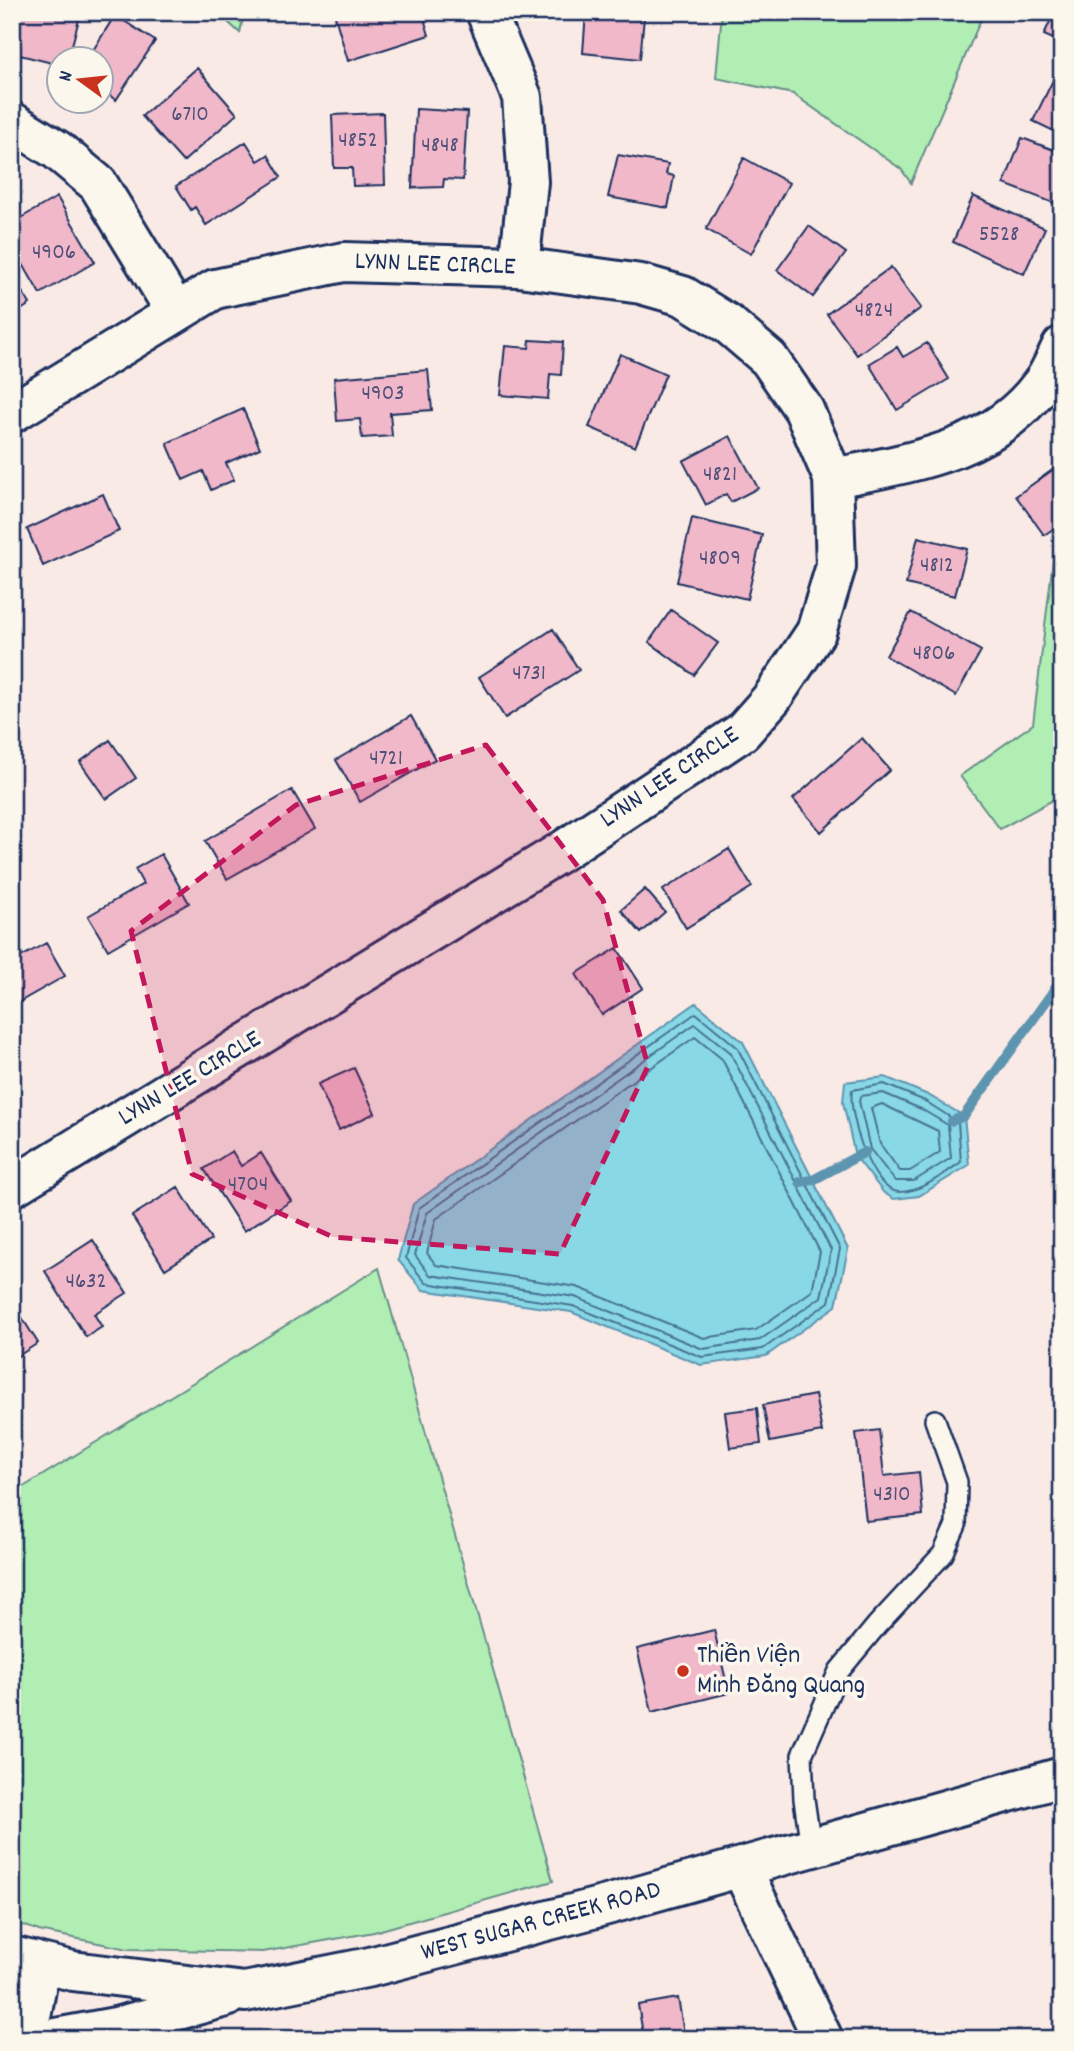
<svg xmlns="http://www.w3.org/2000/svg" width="1074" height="2051" viewBox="0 0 1074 2051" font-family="Dekko,sans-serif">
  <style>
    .green { fill: #b1eeb4; stroke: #668e89; stroke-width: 2 }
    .water { fill: #89d8e6; stroke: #5d94b0; stroke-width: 2 }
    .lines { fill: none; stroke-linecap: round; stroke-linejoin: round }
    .shore { stroke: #477394; stroke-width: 2 }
    .stream { stroke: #5d94b0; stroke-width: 10 }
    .building { fill: #f1b8ca; stroke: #1b2f5e; stroke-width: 2 }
    .lane-casing { stroke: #1b2f5e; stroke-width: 24 }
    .street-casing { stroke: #1b2f5e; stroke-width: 44 }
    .secondary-casing { stroke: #1b2f5e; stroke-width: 44 }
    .lane { stroke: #fbf7ec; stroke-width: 19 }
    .street { stroke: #fbf7ec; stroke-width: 38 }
    .secondary { stroke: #fbf7ec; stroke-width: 38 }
    .marked { fill: #c2185b; fill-opacity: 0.2; stroke: #c2185b; stroke-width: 5; stroke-dasharray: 14 9; stroke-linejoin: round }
    .poi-dot { fill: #c8321e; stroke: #fbf7ec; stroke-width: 2.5 }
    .labels { text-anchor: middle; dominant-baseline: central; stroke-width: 7; stroke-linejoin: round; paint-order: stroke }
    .number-label { font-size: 23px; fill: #505179 }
    .street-label { font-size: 26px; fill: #1b2f5e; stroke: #fbf7ec }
    .poi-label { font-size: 26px; fill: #1b2f5e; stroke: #fbf7ec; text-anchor: start }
  </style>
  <rect width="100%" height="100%" fill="#f9eae5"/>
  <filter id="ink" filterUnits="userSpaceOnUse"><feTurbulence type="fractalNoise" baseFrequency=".0143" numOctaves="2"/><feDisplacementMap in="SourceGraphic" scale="14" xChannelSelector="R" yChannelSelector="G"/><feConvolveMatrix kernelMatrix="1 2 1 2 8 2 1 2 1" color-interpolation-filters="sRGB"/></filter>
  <g filter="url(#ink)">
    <path class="green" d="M217,12h27l-4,21z
      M722,12h262l-73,171 -10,-14 -108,-75 -77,-16z
      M1055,544l7,12v239l-62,34 -40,-53 73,-52z
      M379,1268l174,613 -179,51 -111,20 -135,-3 -89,-18 -27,-10v-427z"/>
    <path class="water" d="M696,1003l47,39 105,207 -12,57 -70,50 -65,9 -130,-53 -148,-22 -25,-30 15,-56z
      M885,1077l43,18 36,21 5,49 -50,31 -25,3 -10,-6 -29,-37 -12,-54 2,-20z"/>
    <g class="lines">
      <path class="shore" d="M696,1013l41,34 103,202 -11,53 -66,47 -61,8 -129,-51 -147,-23 -20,-25 13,-50z
        M695,1024l35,28 101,198 -10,47 -61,43 -57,9 -128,-52 -145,-22 -15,-20 12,-42z
        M695,1037l27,22 98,193 -8,39 -56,39 -52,8 -127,-51 -141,-22 -9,-12 9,-34z
        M884,1084l41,17 33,21 3,40c-17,12 -40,30 -62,30 -29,-1 -51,-79 -47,-102z
        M883,1093l38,16 27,16 3,33 -37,23h-19l-25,-32 -11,-48 2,-5z
        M882,1104l56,27 2,21 -30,19h-10l-20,-27 -9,-36z"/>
      <path class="stream" d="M952,1121l12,-5 98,-137
        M800,1182l13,-2 52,-28"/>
    </g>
    <path class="building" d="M18,12h63l-13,48h-8v5l-48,-12v-19z
      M422,12l7,23 -81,26 -14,-48z
      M586,12l58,5 -4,42 -57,-6z
      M1054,12h8v31l-18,-8z
      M115,15l40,26 -39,59 -14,-10v-30h-15z
      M197,68l40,46 -54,48 -41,-46z
      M1055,76l7,4v55l-29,-14z
      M416,109l51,3 -4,68 -19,-1 -1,8 -31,1z
      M383,113l2,72 -32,1 -1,-18h-18l-2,-53z
      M1022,138l40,15v44l-3,8 -55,-21z
      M246,142l12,19 10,-6 13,22 -75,48 -11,-18 -4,3 -15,-24z
      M618,155l50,9 -2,10 8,2 -6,32 -60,-11z
      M744,158l45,25 -38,71 -45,-25z
      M973,196l72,32 -21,46 -71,-32z
      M57,197l38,65 -55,32 -28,-49v-22z
      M809,226l37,27 -33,44 -36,-27z
      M891,267l30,41 -64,47 -30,-41z
      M12,276l18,28 -18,12z
      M530,340l33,2 -2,33 -11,-1 -2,25 -48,-4 5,-49 24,2z
      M927,343l22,36 -52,31 -28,-46 28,-17 6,10z
      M620,354l46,20 -31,73 -46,-20z
      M428,370l4,40 -42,3 2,23 -30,2 -2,-19 -23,2 -3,-43z
      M243,409l17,39 -34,15 8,17 -23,10 -8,-19 -20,9 -16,-37z
      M730,436l28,52 -27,14 -5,-8 -20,11 -23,-44z
      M1061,464l1,59 -18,12 -28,-39z
      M103,494l16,37 -76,35 -16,-37z
      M692,518l70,17 -15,64 -70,-17z
      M918,537l49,12 -12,47 -49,-12z
      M671,610l47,33 -24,32 -45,-33z
      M911,612l70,39 -25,45 -70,-40z
      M553,629l26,41 -74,48 -26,-41z
      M411,716l24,43 -75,43 -24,-42z
      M862,738l28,32 -69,62 -28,-33z
      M110,740l26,38 -30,21 -26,-37z
      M292,790l23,39 -88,50 -22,-38z
      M729,849l23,38 -66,41 -23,-38z
      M161,854l28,49 -81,47 -20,-34 55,-32 -8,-15z
      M645,889l20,23 -24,21 -20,-23z
      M46,943l19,33 -53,30v-44z
      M617,948l26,40 -41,27 -26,-41z
      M354,1068l21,45 -36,17 -21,-46z
      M232,1151l9,15 20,-13 30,48 -47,30 -40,-62z
      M178,1187l33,53 -46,29 -33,-53z
      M93,1240l34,53 -33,21 8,13 -16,10 -41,-66z
      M12,1302l26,41 -26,17z
      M815,1395l7,37 -52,10 -7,-37z
      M757,1408l4,36 -31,4 -5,-36z
      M879,1430l5,46 35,-4 4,43 -57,6 -10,-88z
      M714,1630l15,63 -77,19 -15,-63z
      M678,1998l7,41h-41l-6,-34z"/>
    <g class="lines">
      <defs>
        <path id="lane" d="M811,1847l-7,-48 -2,-44 14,-32 23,-52 38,-46 66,-71 13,-29 1,-43 -22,-62"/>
        <path id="street" d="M486,12l36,85 6,85 -9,85
          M12,122l45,28 41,34 78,128
          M12,413l203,-124 129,-27 175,5 122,17 42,12 45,28 41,35 35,51 29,68 3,88 -20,66 -44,66 -30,34 -183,121 -547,334
          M833,478c76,-15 159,-26 208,-93 9,-11 14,-26 21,-39
          M741,1867l82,172"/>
        <path id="secondary" d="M12,1956l61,15 172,21 125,-25 237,-62 455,-128
          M27,2039l9,-50 -2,-28
          M51,2039l65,-12 110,-30"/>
      </defs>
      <use href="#lane" class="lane-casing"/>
      <use href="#street" class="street-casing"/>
      <use href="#secondary" class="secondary-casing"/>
      <use href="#lane" class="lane"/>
      <use href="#street" class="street"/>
      <use href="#secondary" class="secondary"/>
    </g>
  </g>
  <path class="marked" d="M486,745l117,155 45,166 -88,188 -227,-17 -141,-63 -61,-243 165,-126z"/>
  <circle class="poi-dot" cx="683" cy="1671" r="7"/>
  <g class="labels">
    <g class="number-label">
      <text x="190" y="115">6710</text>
      <text x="358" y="141">4852</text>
      <text x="440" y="146">4848</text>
      <text x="999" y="235">5528</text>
      <text x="54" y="253">4906</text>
      <text x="874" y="311">4824</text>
      <text x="383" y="394">4903</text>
      <text x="720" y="475">4821</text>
      <text x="720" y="559">4809</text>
      <text x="937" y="566">4812</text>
      <text x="934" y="654">4806</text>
      <text x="529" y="674">4731</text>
      <text x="386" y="759">4721</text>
      <text x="248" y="1185">4704</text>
      <text x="86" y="1282">4632</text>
      <text x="892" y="1495">4310</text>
    </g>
    <g class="street-label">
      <text transform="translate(435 265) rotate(2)">LYNN LEE CIRCLE</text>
      <text transform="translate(670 778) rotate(-34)">LYNN LEE CIRCLE</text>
      <text transform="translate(190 1079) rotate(-31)">LYNN LEE CIRCLE</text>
      <text transform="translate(541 1922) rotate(-15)">WEST SUGAR CREEK ROAD</text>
    </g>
    <g class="poi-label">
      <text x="697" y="1656">Thiền Viện<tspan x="697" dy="30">Minh Đăng Quang</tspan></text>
    </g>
  </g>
  <rect width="1074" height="2051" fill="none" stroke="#fbf7ec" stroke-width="42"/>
  <rect x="21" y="21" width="1032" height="2009" fill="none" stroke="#1b2f5e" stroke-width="2.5" filter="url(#ink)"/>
  <g transform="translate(80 80) rotate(285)"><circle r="33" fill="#fbf7ec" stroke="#a1a7b3" stroke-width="2"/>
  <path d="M0-5L12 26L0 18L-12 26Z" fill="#c8321e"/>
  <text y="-10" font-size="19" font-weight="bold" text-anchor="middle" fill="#1b2f5e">N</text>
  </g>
</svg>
